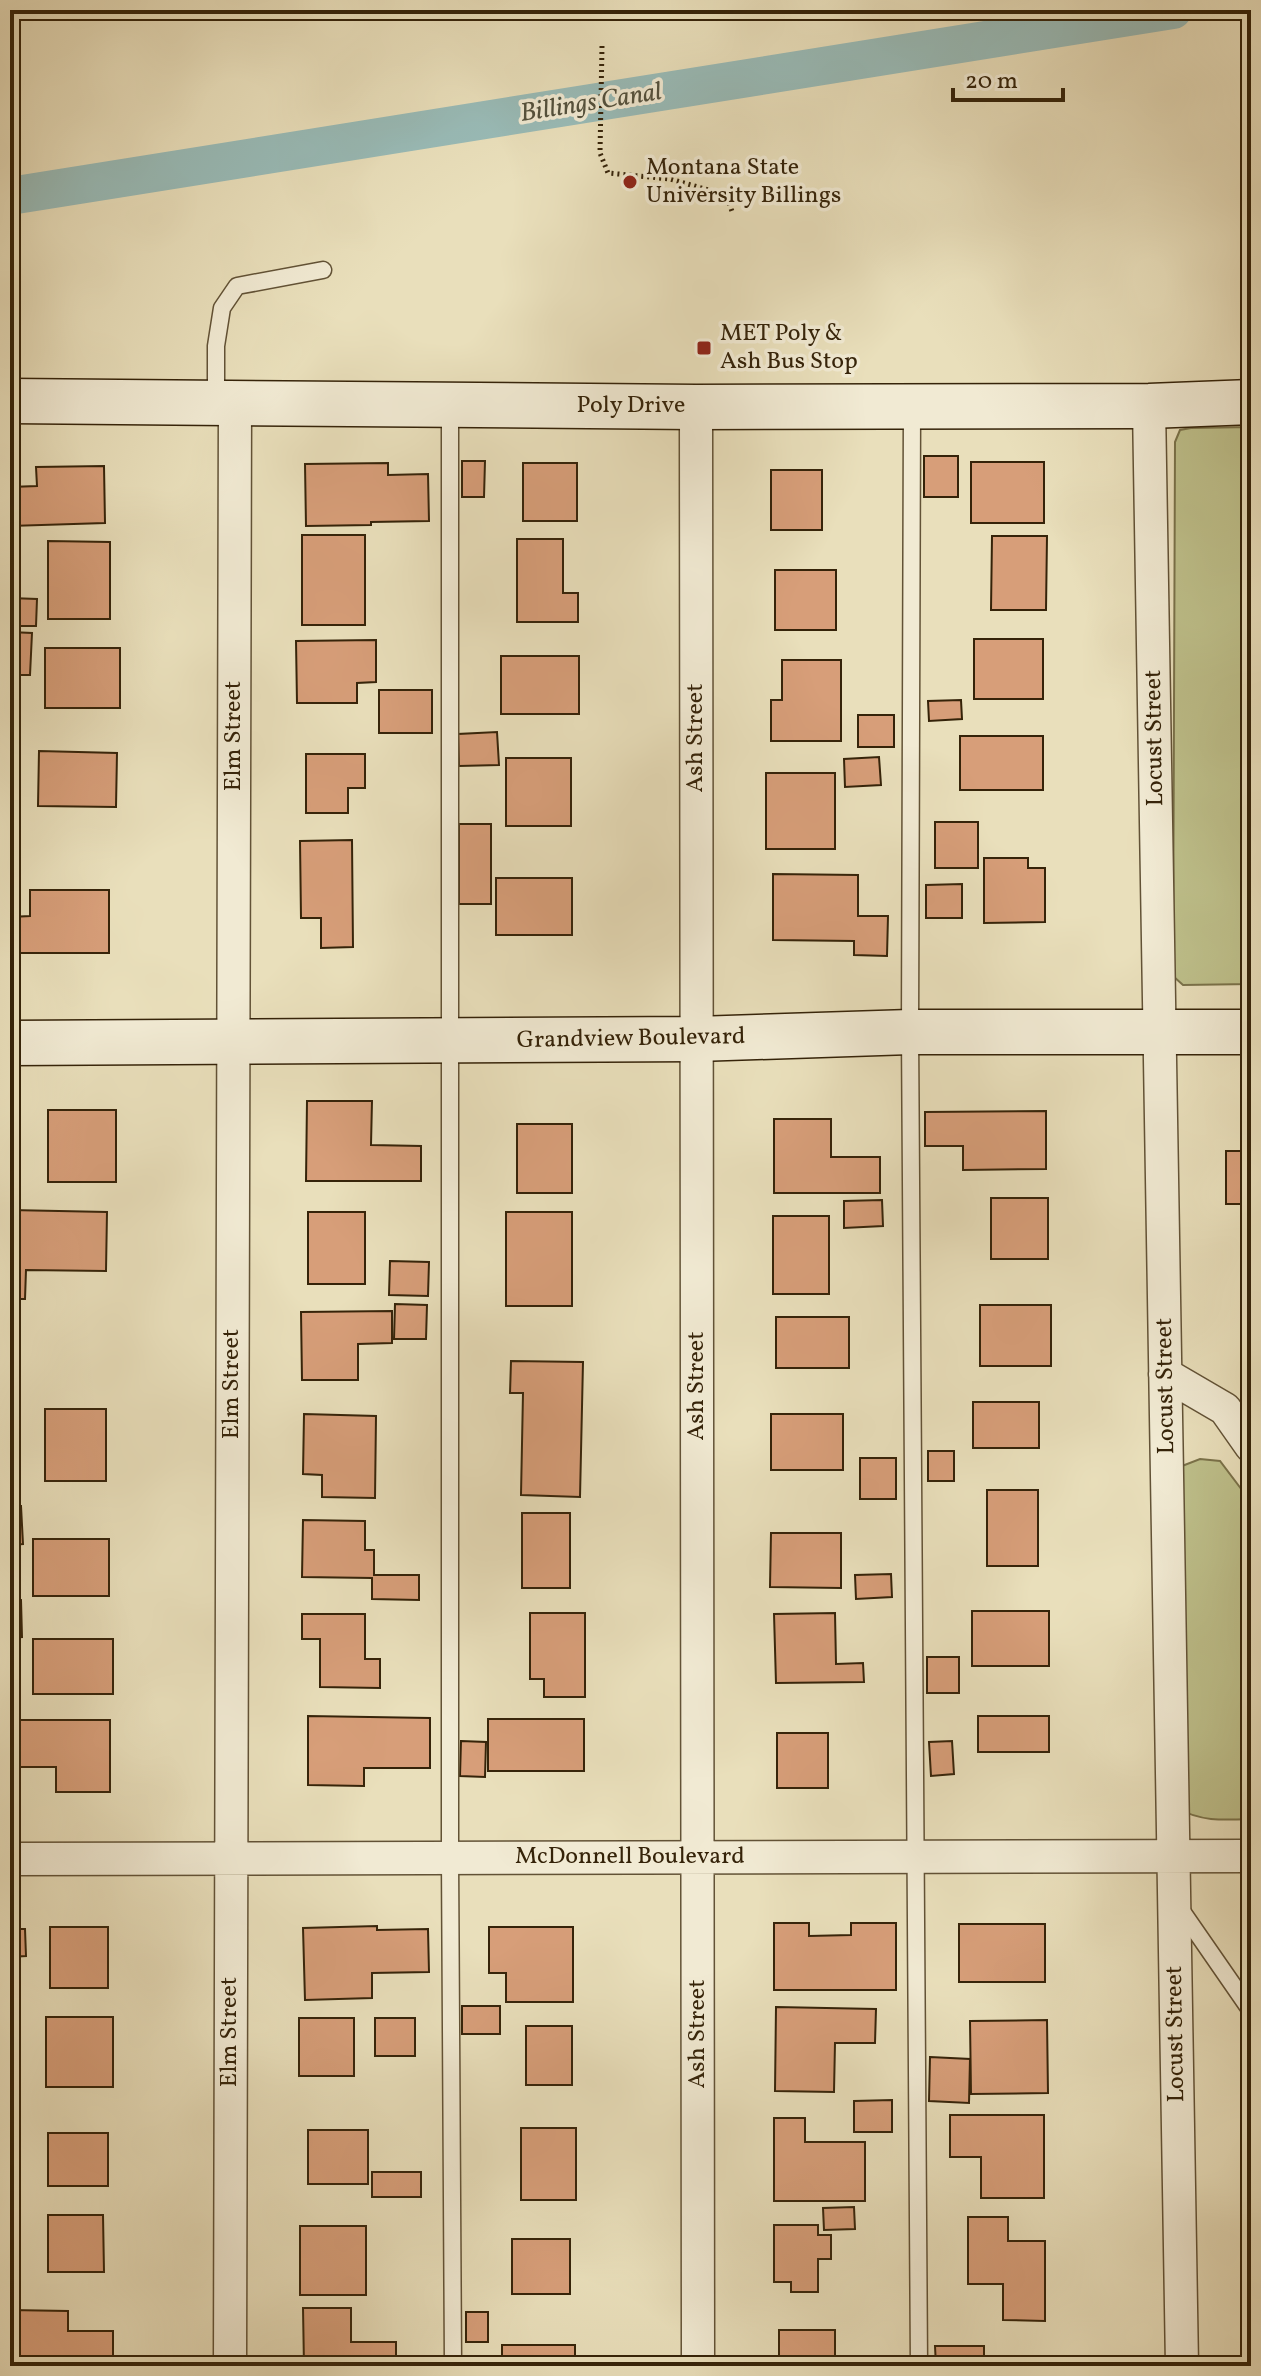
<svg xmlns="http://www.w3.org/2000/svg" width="1261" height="2376" viewBox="0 0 1261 2376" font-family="Vollkorn,serif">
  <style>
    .green { fill: #bec08b; stroke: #7a724a; stroke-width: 2 }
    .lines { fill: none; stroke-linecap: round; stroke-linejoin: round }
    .canal { stroke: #99bbb7; stroke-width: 38 }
    .building { fill: #d79e79; stroke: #352309; stroke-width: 2 }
    .lane-casing { stroke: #625236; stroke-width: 19 }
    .street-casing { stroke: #625236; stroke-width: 35 }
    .secondary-casing { stroke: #352309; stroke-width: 47 }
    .path { stroke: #352309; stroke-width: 5; stroke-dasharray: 2 4; stroke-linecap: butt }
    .lane { stroke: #f1ead3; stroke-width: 16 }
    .street { stroke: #f1ead3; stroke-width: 32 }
    .secondary { stroke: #f1ead3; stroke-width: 44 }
    .poi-dot { fill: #8f2418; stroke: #f1ead3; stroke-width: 3 }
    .labels { text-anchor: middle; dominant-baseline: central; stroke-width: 7; stroke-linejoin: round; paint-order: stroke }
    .poi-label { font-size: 24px; fill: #352309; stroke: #f1ead3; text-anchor: start }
    .street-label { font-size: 24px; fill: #352309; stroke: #f1ead3 }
    .water-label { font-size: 26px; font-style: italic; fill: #53513d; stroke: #f1ead3 }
  </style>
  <rect width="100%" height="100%" fill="#e9dfbb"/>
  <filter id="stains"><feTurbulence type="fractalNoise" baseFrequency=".0025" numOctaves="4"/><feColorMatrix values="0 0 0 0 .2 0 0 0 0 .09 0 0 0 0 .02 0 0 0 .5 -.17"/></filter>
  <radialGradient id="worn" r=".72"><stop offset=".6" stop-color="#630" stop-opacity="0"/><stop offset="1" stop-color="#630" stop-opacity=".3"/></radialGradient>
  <path class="green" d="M1251,427v557l-68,1 -10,-9 2,-534 5,-12 11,-2z
    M1200,1459l20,2 31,41v317c-26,1 -50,3 -74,-11l5,-342z"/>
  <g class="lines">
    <path class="canal" d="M10,196l1163,-186"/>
  </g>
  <path class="building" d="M924,456h34v41h-34z
    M462,461h23l-1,36h-22z
    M971,462h73v61h-73z
    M388,463v12l40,-1 1,47 -58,1v3l-65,1 -1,-62z
    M523,463h54v58h-54z
    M104,466l1,57 -95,3v-39l27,-1 -1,-19z
    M771,470h51v60h-51z
    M302,535h63v90h-63z
    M992,536h55l-1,74h-55z
    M517,539h46v54h15v29h-61z
    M48,541l62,1v77h-62z
    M775,570h61v60h-61z
    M10,598l27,1 -1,27h-26z
    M10,632l22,1 -2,42h-20z
    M974,639h69v60h-69z
    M376,640v42l-19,1v20h-60l-1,-62z
    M45,648h75v60h-75z
    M501,656h78v58h-78z
    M782,660h59v81h-70v-41h11z
    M379,690h53v43h-53z
    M961,700l1,19 -33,2 -1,-20z
    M858,715h36v32h-36z
    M497,732l2,33 -40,1 -1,-32z
    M960,736h83v54h-83z
    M39,751l78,2 -1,54 -78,-1z
    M306,754h59v34h-17v25h-42z
    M879,757l2,28 -36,2 -1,-28z
    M506,758h65v68h-65z
    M766,773h69v76h-69z
    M935,822h43v46h-43z
    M459,824h32v80h-32z
    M352,840l1,107 -32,1v-30h-20l-1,-77z
    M984,858h44v10h17v54l-61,1z
    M773,874l85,1v41h30l-1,40 -33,-1v-14l-81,-1z
    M496,878h76v57h-76z
    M962,884v34h-36v-33z
    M30,890h79v63h-99v-36l20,-1z
    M307,1101h65l-1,44 50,1v35h-115z
    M48,1110h68v72h-68z
    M1046,1111v58l-83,1v-24h-38v-34z
    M774,1119h57v38h49v36h-106z
    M517,1124h55v69h-55z
    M1226,1151h25v53h-25z
    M991,1198h57v61h-57z
    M882,1200l1,26 -39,2v-27z
    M10,1210l97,2 -1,59 -80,-1 -1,29h-15z
    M308,1212h57v72h-57z
    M506,1212h66v94h-66z
    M773,1216h56v78h-56z
    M390,1261l39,1 -1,34 -39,-1z
    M395,1304l32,1 -1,34h-32z
    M980,1305h71v61h-71z
    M392,1311v32l-34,1v36h-56l-1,-68z
    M776,1317h73v51h-73z
    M511,1361l72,1 -3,135 -59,-2 2,-102h-13z
    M973,1402h66v46h-66z
    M45,1409h61v72h-61z
    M304,1414l72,2 -1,82 -53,-1v-22l-19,-1z
    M771,1414h72v56h-72z
    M928,1451h26v30h-26z
    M860,1458h36v41h-36z
    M987,1490h51v76h-51z
    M10,1506h11l2,38 -13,1z
    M522,1513h48v75h-48z
    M303,1520l62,1v29h9v25h45v25l-47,-1v-21l-70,-1z
    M771,1533h70v55l-71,-1z
    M33,1539h76v57h-76z
    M891,1574l1,23 -36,2 -1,-24z
    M21,1600l1,37 -12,1v-37z
    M972,1611h77v55h-77z
    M530,1613h55v84h-41v-18h-14z
    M835,1613l1,51 27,-1 1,19 -88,1 -2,-69z
    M302,1614h63v45h15v29l-60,-1v-48h-18z
    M33,1639h80v55h-80z
    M927,1657h32v36h-32z
    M308,1716l122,2v50h-66v18l-56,-1z
    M978,1716h71v36h-71z
    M488,1719h96v52h-96z
    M10,1720h100v72h-54v-25h-46z
    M777,1733h51v55h-51z
    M461,1741l25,1 -1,35 -25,-1z
    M952,1741l2,33 -23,2 -2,-34z
    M774,1923h35v13l42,-1v-12h45v67h-122z
    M959,1924h86v58h-86z
    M377,1926v4l51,-1 1,43 -57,1v25l-67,2 -2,-72z
    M50,1927h58v61h-58z
    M489,1927h84v75h-67v-29h-17z
    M10,1929h15l1,27 -16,1z
    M462,2006h38v28h-38z
    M776,2007l100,2 -1,34h-40l-1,49 -59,-1z
    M46,2017h67v70h-67z
    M299,2018h55v58h-55z
    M375,2018h40v38h-40z
    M1047,2020l1,73 -77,1 -1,-73z
    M526,2026h46v59h-46z
    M930,2057l40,2 -1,44 -40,-2z
    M1243,2093h8v123h-9z
    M892,2100v32h-38v-31z
    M950,2115h94v83h-63v-41h-31z
    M774,2118h31v24h60v59h-91z
    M521,2128h55v72h-55z
    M308,2130h60v54h-60z
    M48,2133h60v53h-60z
    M372,2172h49v25h-49z
    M854,2207l1,22 -31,1 -1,-22z
    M48,2215h55l1,57h-56z
    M968,2217h40v24h37v80l-42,-1v-36h-35z
    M774,2225h44v10h13v24h-13v33h-27v-10h-17z
    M300,2226h66v69h-66z
    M512,2239h58v55h-58z
    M303,2308h48v34h45v24h-92z
    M10,2310l58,1v20h45v35h-69v-9h-34z
    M466,2312h22v30h-22z
    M779,2330h56v36h-56z
    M502,2345h73v21h-73z
    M935,2346h49v20h-48z"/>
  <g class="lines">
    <defs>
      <path id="lane" d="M216,400v-54l6,-38 15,-22 86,-16
        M450,408v1450l3,508
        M912,408l-2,624 9,1334
        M1179,1907l72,104"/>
      <path id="street" d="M1149,406l33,1960
        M696,407l2,1959
        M1165,1374l60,35 26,37
        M10,1859l1241,-3
        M230,2366l5,-1963"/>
      <path id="secondary" d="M10,401l686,6 453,-1 102,-4
        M10,1043l687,-4 213,-7h341"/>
    </defs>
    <use href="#lane" class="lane-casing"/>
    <use href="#street" class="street-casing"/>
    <use href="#secondary" class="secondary-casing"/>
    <path class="path" d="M602,46l-2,107 8,20 62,6 56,16 7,19"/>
    <use href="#lane" class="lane"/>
    <use href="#street" class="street"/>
    <use href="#secondary" class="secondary"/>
  </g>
  <g class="poi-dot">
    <circle cx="630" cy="182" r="8"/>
    <rect x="696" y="340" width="16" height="16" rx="4"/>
  </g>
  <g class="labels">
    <g class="poi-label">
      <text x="646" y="168">Montana State<tspan x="646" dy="28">University Billings</tspan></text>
      <text x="720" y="334">MET Poly &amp;<tspan x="720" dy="28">Ash Bus Stop</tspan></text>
    </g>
    <g class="street-label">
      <text x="631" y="406">Poly Drive</text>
      <text transform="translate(234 736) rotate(-90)">Elm Street</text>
      <text transform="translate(696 738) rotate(-90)">Ash Street</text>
      <text transform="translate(1155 738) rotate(-91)">Locust Street</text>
      <text transform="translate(631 1039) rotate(-1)">Grandview Boulevard</text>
      <text transform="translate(232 1384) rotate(-90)">Elm Street</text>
      <text transform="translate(697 1386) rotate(-90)">Ash Street</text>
      <text transform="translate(1166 1386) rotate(-91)">Locust Street</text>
      <text x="630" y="1857">McDonnell Boulevard</text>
      <text transform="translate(230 2032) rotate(-90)">Elm Street</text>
      <text transform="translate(698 2034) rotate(-90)">Ash Street</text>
      <text transform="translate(1176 2034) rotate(-91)">Locust Street</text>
    </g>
    <g class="water-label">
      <text transform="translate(591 103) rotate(-9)">Billings Canal</text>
    </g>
  </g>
  <rect width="1261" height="2376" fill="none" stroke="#e9dfbb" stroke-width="40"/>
  <rect x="12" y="12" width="1237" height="2352" fill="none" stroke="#352309" stroke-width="4"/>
  <rect x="20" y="20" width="1221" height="2336" fill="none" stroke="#352309" stroke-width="2"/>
  <path d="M953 88v12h110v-12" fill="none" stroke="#352309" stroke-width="4"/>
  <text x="965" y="88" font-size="24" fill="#352309" stroke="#f1ead3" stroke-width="6" paint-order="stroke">20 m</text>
  <rect width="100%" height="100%" filter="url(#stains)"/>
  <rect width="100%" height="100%" fill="url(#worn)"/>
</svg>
